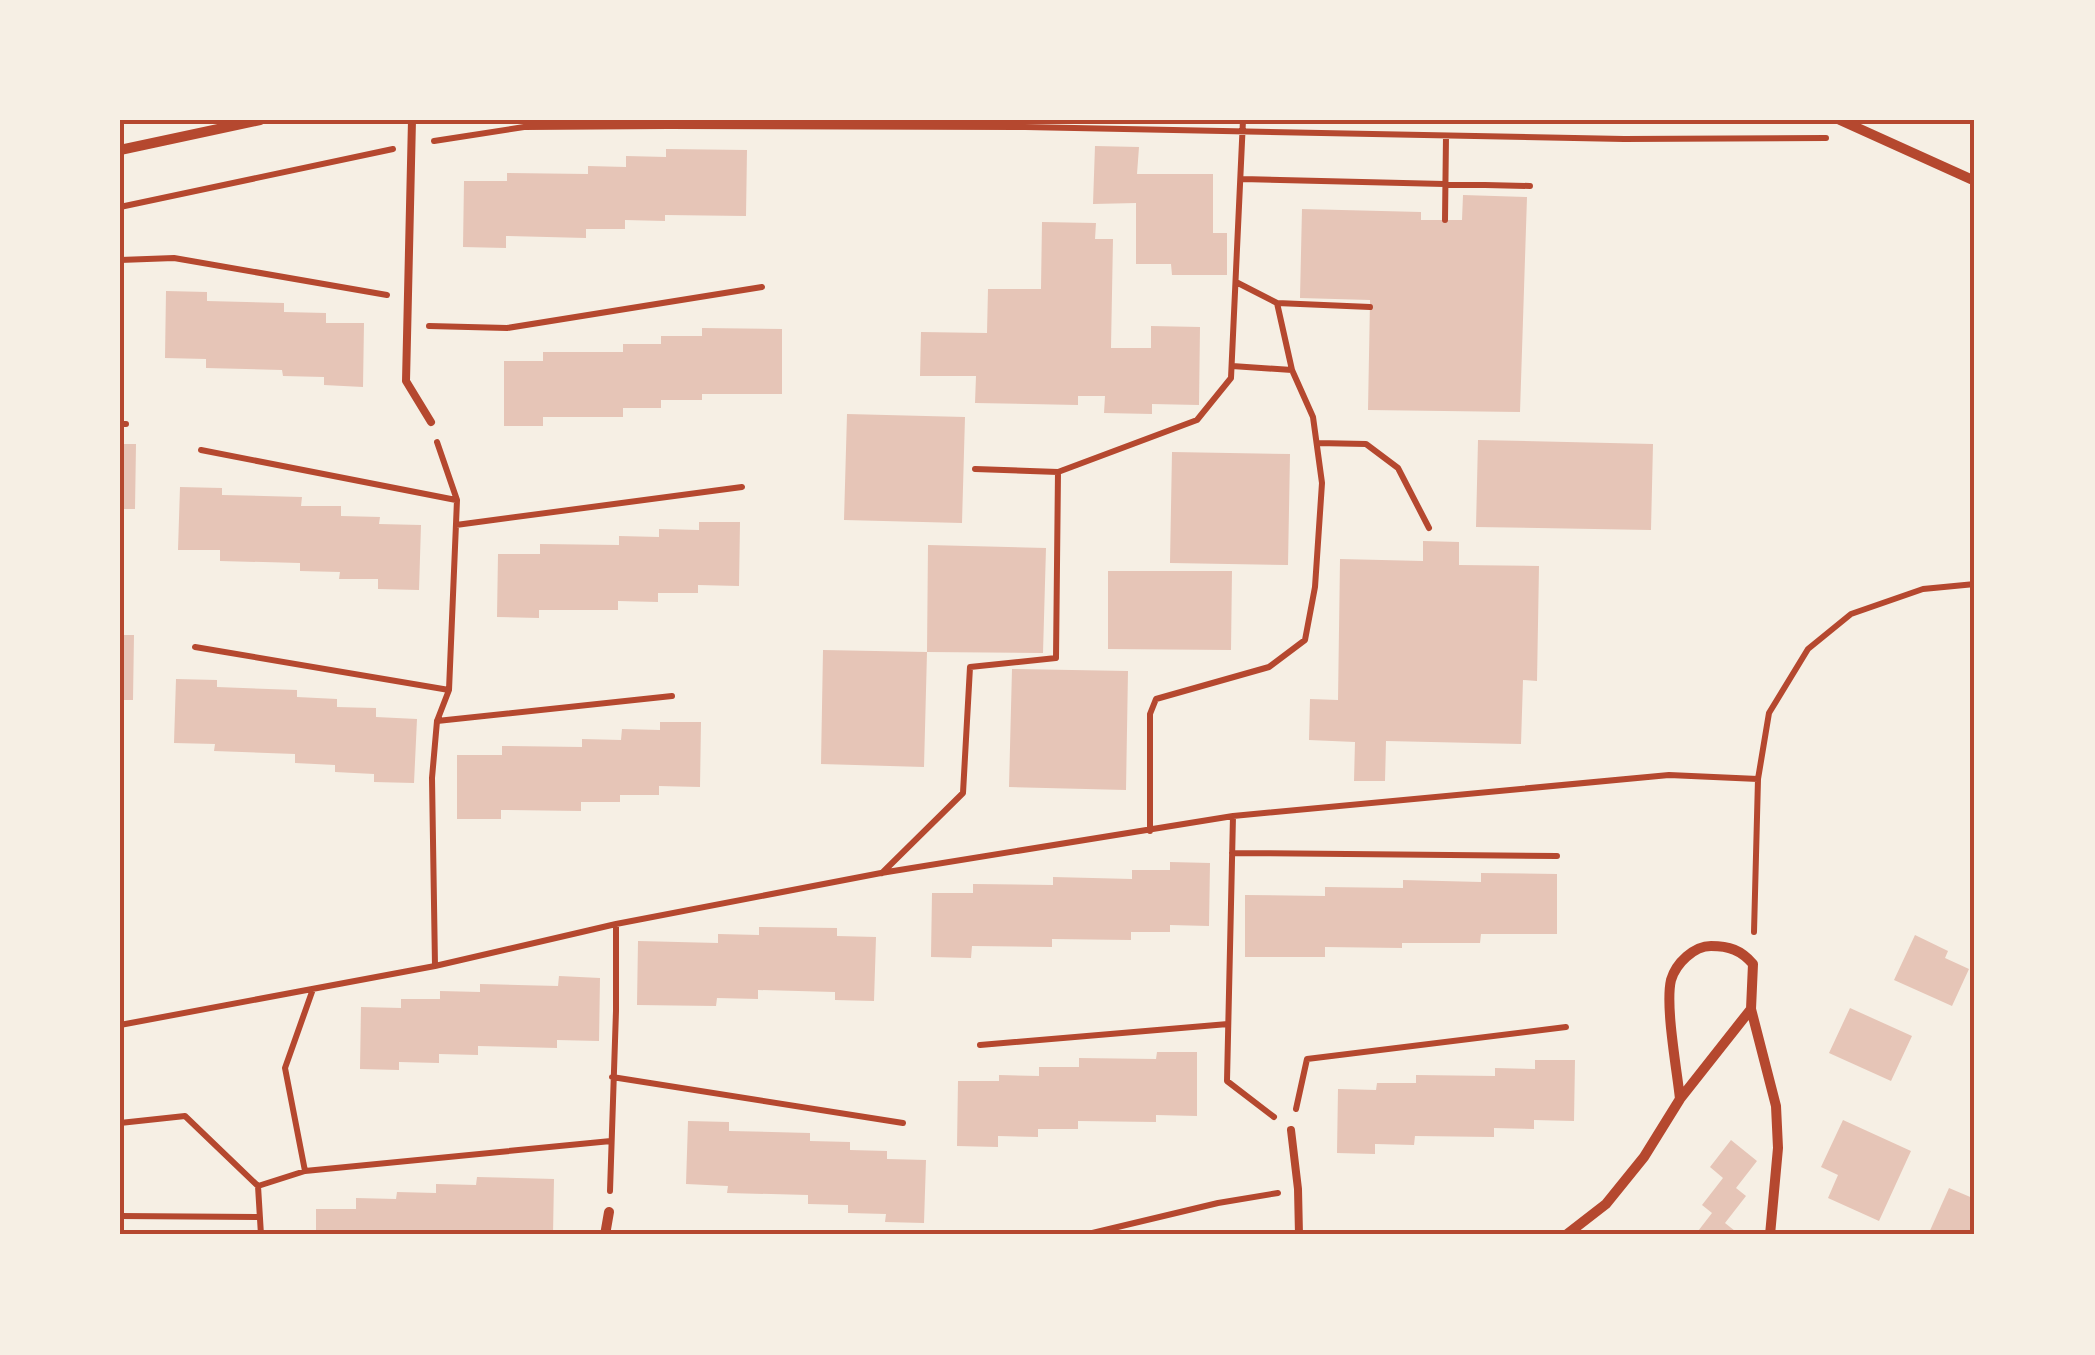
<svg xmlns="http://www.w3.org/2000/svg" width="2095" height="1355" viewBox="0 0 2095 1355" font-family="'Archivo Narrow',sans-serif">
  <style>
    .building { fill: #e6c5b7 }
    .lines { fill: none; stroke-linecap: round; stroke-linejoin: round }
    .path { stroke: #b5482f; stroke-width: 6 }
    .service { stroke: #b5482f; stroke-width: 8 }
    .minor { stroke: #b5482f; stroke-width: 10 }
    .neatline { fill: none; stroke: #b5482f; stroke-width: 4 }
  </style>
  <rect width="100%" height="100%" fill="#f6efe4"/>
  <path class="building" d="M1095,146l44,1 -2,27h76v59h14v42h-55l-1,-11h-35v-61l-43,1z
    M666,149l81,1 -1,66 -81,-1v6l-40,-1v9h-39v9l-80,-2v12l-43,-1 1,-66h43v-8l81,1v-8l38,1v-11l40,1z
    M1463,195l64,2 -7,215 -152,-2 2,-110 -70,-2 2,-89 119,3v8h41z
    M1042,222l54,1 -1,16h18l-2,109h40v-22l49,1 -1,78 -47,-1v10l-48,-1 1,-17h-27v9l-103,-2 1,-27h-56l1,-44 66,1 1,-44h53z
    M166,291l41,1v9l77,2v9l42,1v10h38l-1,64 -39,-2v-8l-41,-1 -1,-6 -76,-2v-9l-41,-1z
    M702,328l80,1v65h-80v6h-41v8h-38v9h-80v9h-39v-65h39v-9h80v-8h38v-8h41z
    M847,414l118,3 -3,106 -118,-3z
    M1478,440l175,4 -2,86 -175,-3z
    M120,444h16l-1,65h-15z
    M1172,452l118,2 -2,111 -118,-2z
    M180,487l42,1v7l80,2 -1,9h40v10l39,1 -1,7 42,1 -2,65 -41,-1v-10h-39l1,-7 -40,-1v-8l-80,-2v-11h-42z
    M699,522h41l-1,64 -41,-1v8h-40v9l-40,-1v9h-79v8l-42,-1 1,-63h42v-10l79,1v-9l40,1v-8l40,1z
    M1423,541l36,1v23l80,1 -2,115 -14,-1 -2,64 -135,-3 -1,40h-31l1,-39 -46,-2 1,-41 28,1 2,-141 83,2z
    M928,545l118,3 -3,105 -116,-1z
    M1108,571h124l-1,79 -123,-1z
    M120,635h14l-1,65h-13z
    M823,650l104,2 -3,115 -103,-3z
    M1012,669l116,2 -2,119 -117,-3z
    M176,679l41,1v7l80,3v7l40,2v8l39,1v9l41,2 -3,64 -40,-1v-8l-39,-2v-7l-40,-2v-9l-81,-3 1,-7 -41,-1z
    M660,722h41l-1,65 -41,-1v9h-39v7h-39v9l-80,-1v9h-44v-64h45v-9l80,1v-8l39,1 1,-11 38,1z
    M1170,862l40,1 -1,63 -39,-1v7h-39v8l-79,-1v8l-80,-1 -1,12 -40,-1 1,-64h41v-9l80,1v-8l79,2v-9h38z
    M1481,873l76,1v60h-76l-1,9h-78v5l-77,-1v10h-80v-62l80,1v-9l78,1v-8l78,2z
    M759,927l78,1v8l39,1 -2,64 -39,-1v-8l-77,-2v9l-41,-1 -1,8 -79,-1 1,-64 80,2v-9l41,1z
    M1915,935l33,16 -3,7 24,11 -17,37 -58,-26z
    M559,976l41,2 -1,63 -42,-1v8l-79,-2v9l-39,-1v9l-40,-1v8l-39,-1 1,-62 40,1v-9h39v-8l40,1v-8l78,2z
    M1850,1008l62,28 -21,45 -62,-28z
    M1157,1052h40v64l-41,-1v7l-78,-1v8h-40v8l-40,-1v11l-41,-1 1,-65h41v-6l40,1v-9h40v-9l77,1z
    M1535,1060h40l-1,61 -40,-1v9l-40,-1v9l-79,-1 -1,9 -39,-1v10l-38,-1 1,-64 38,1 1,-7h39v-8l79,1v-8l40,1z
    M1843,1120l68,31 -32,70 -51,-23 10,-23 -17,-8z
    M688,1121l41,1v9l81,2v8l40,1v8l37,1v8l39,1 -2,63 -39,-1 1,-8 -38,-1v-8l-40,-1v-9l-81,-2 1,-7 -42,-2z
    M1731,1140l26,21 -21,27 10,8 -21,27 10,8 -4,4h-36l17,-22 -10,-8 21,-27 -13,-11z
    M477,1177l77,2 -1,56h-237v-26h40v-11l40,1 1,-7 39,1v-9l40,1z
    M1949,1188l26,11v36h-47z"/>
  <g class="lines">
    <path class="path" d="M434,141l90,-14 144,-1 357,1 599,12 202,-1
      M1242,179l288,7
      M120,207l273,-58
      M1445,220l1,-84
      M120,260l54,-2 213,37
      M1277,303l93,4
      M429,326l78,2 255,-41
      M1232,366l60,4
      M120,424h6
      M1317,443l49,1 32,24 31,60
      M201,450l255,50
      M975,469l83,3
      M456,525l286,-38
      M120,609h1
      M195,647l254,43
      M437,721l235,-25
      M1233,816l-6,265 47,36
      M1150,831v-117l6,-15 113,-32 36,-27 10,-53 7,-104 -9,-66 -21,-47 -15,-67 -41,-21
      M1232,853l325,3
      M882,873l81,-80 7,-126 86,-9 2,-186 139,-52 34,-42 12,-258
      M1754,932l4,-153
      M435,966l-3,-188 5,-57 12,-31 8,-190 -20,-58
      M120,1025l315,-59 181,-42 265,-51 352,-57 436,-41 89,4 11,-66 39,-64 43,-35 72,-25 52,-5
      M980,1045l248,-21
      M612,1077l291,46
      M1296,1109l11,-50 259,-32
      M120,1123l65,-7 73,70
      M305,1171l-20,-103 28,-79
      M610,1191l6,-180v-87
      M120,1216l140,1
      M261,1235l-3,-49 47,-15 306,-30
      M1084,1235l134,-32 60,-10"/>
    <path class="service" d="M412,120l-6,261 25,41
      M1291,1130l7,59 1,46"/>
    <path class="minor" d="M1840,120l135,61
      M120,150l140,-30
      M1680,1099c-3,-29 -15,-93 -9,-119 5,-17 23,-34 40,-34 18,0 30,4 42,18l-2,45 25,97 2,42 -8,87
      M605,1235l4,-23
      M1566,1235l40,-31 38,-47 36,-58 71,-90"/>
  </g>
  <rect width="2095" height="1355" fill="none" stroke="#f6efe4" stroke-width="245"/>
  <rect x="122" y="122" width="1850" height="1110" class="neatline"/>
</svg>
